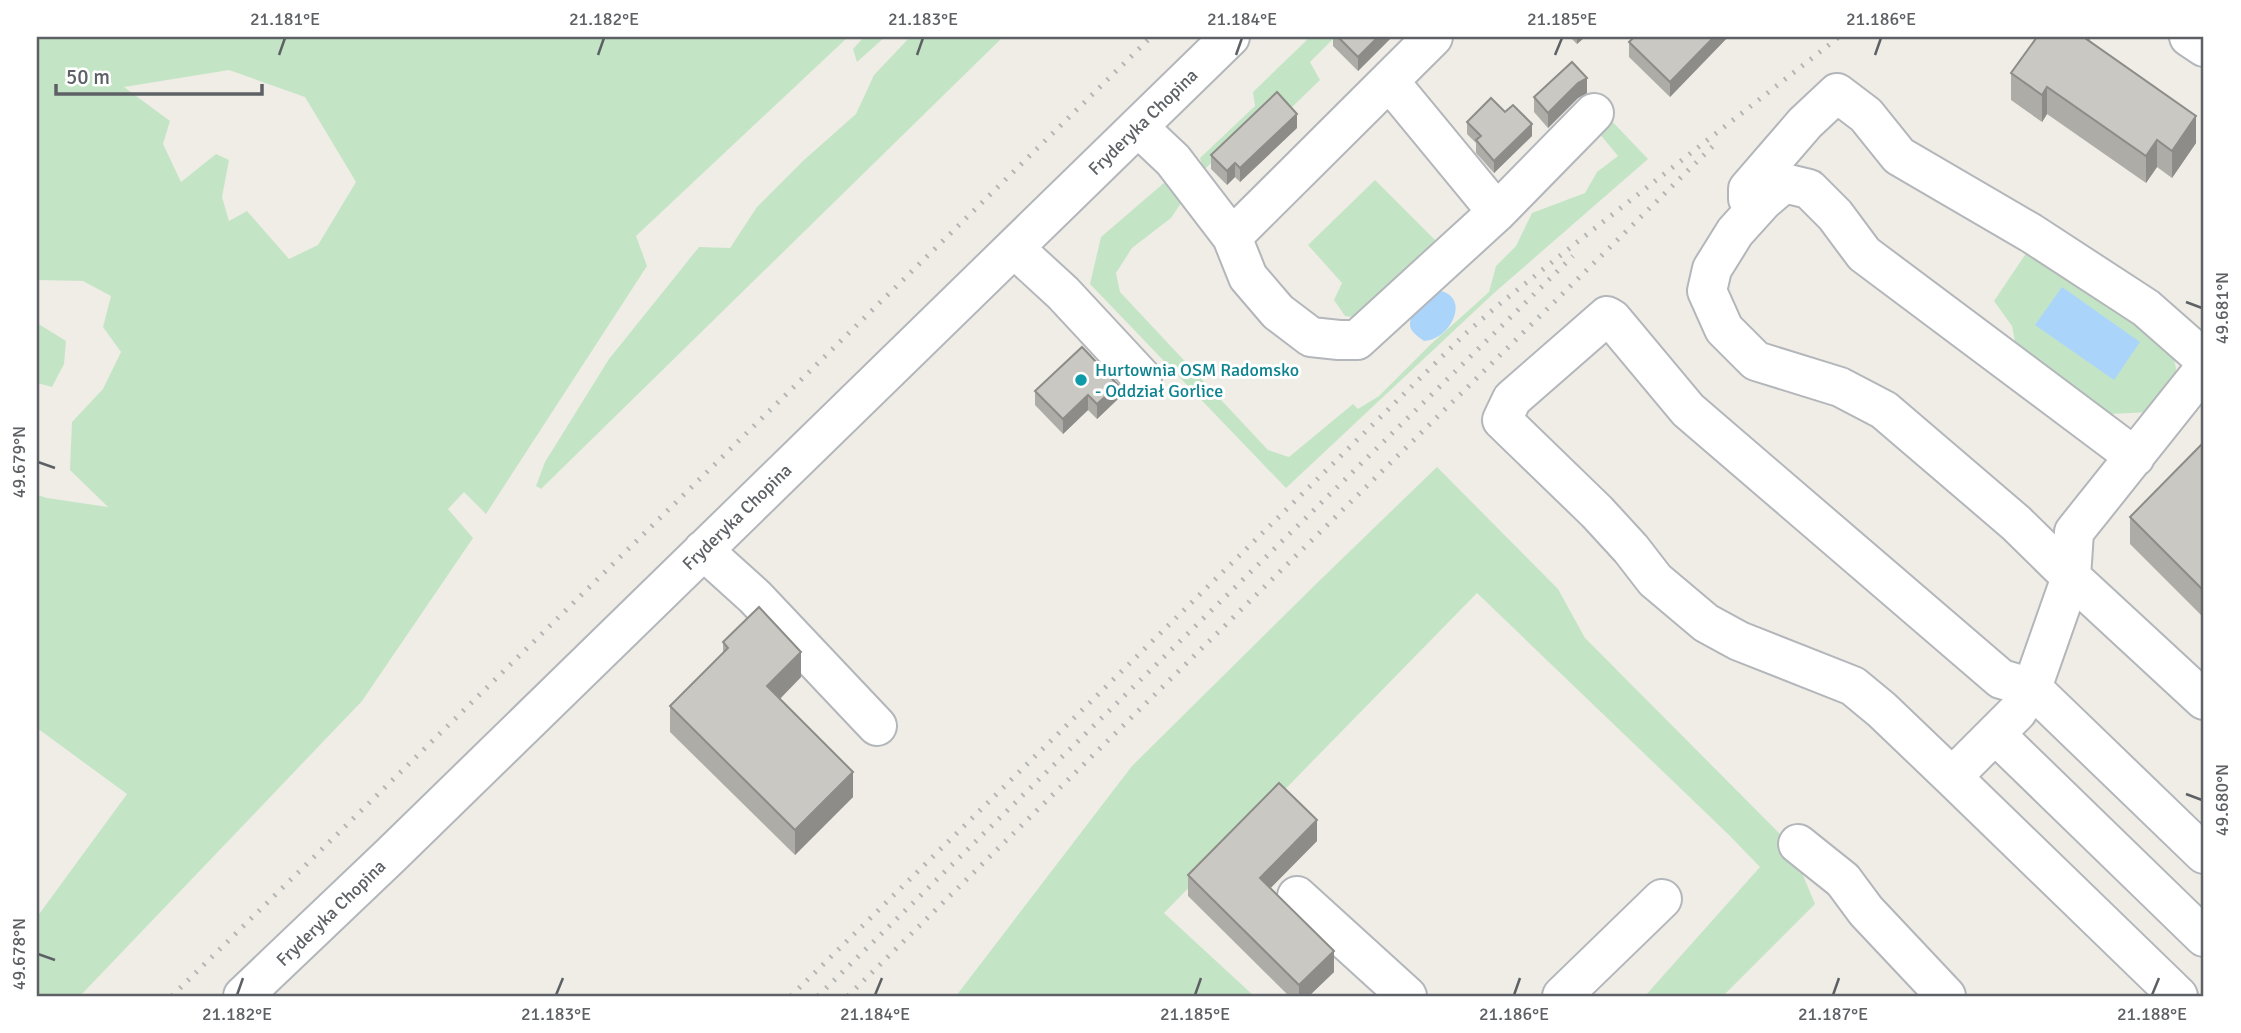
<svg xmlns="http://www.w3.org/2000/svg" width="2241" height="1033" viewBox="0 0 2241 1033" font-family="Signika,sans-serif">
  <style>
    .green { fill: #c4e5c5; fill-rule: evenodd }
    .water { fill: #aad4fa }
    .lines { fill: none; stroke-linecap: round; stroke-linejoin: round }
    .minor-casing { stroke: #b3b6ba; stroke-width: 42 }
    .minor { stroke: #fff; stroke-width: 38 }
    .rail { stroke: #b4b5b5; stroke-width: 5; stroke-dasharray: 2 9; stroke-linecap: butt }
    .wall { fill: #aeaca7 }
    .shaded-wall { fill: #8d8c88 }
    .building { fill: #cac8c2; stroke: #8d8c88; stroke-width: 2 }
    .ticks { fill: none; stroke: #5d6165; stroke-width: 2.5 }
    .culture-dot { fill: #0f9aa8; stroke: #fff; stroke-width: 2.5 }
    .labels { text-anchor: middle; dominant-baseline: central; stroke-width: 6; stroke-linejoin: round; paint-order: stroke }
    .street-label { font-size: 18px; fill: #5d6165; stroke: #fff }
    .culture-label { font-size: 18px; fill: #0d838f; stroke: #fff; text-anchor: start }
    .neatline { fill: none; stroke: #5d6165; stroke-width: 2.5 }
    .ticks-label { font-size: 18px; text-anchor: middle; fill: #5d6165 }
  </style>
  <rect width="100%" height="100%" fill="#efede6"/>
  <path class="green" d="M37,37h811l-212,199 11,30 -161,248 -22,-22 -16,17 25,29 -111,163 -282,295h-43v-79l90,-123 -90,-66v-233l10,3 61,9 -38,-37 2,-48 31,-33 18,-37 -18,-25 8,-31 -28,-15 -46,-1zM229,70l76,27 51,85 -38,63 -29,14 -42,-48 -18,10 -7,-24 7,-37 -13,-6 -35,28 -18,-38 7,-23 -46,-34z
    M864,37h21l-28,25 -4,-13z
    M910,37h93l-462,452 -5,-3 9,-24 64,-103 90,-112 31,1 27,-41 47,-47 52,-46 18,-39z
    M1310,37h25l-25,25 10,18 -31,30 -13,-12 -72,72 -4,-12 55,-52 -2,-14z
    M1605,114l43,45 -154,134 -208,195 -196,-204 11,-47 71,-61 9,27 -10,15 -39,30 -16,25 4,19 148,158 21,7 64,-53 5,5 21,-13 51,-51 59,-53 7,-26 20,-20 16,-33 53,-20 12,-21 21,-16 -24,-29z
    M1375,180l66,66 -73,73 -23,-3 -11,-16 8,-17 -34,-38z
    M2029,249l141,91 8,38 -27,34 -40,2 -95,-67 -4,-21 -18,-25z
    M37,323l29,18 -2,23 -12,23 -15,-4z
    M1437,467l121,122 27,49 205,206 25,60 -92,92h-78l115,-129 -32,-33 -251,-241 -313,320 90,83h-298l176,-230 184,-182z"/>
  <path class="water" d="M2062,287l78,55 -26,38 -79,-55z
    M1436,290c32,4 20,38 -1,48 -3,2 -7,2 -11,3 -4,-3 -11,-8 -13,-12 -6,-13 17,-32 25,-39z"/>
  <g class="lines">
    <defs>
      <path id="minor" d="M2189,37l15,10
        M1389,81l108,131
        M1138,127l35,33 59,77 16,40 30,35 33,25 28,3h18l140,-128 97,-99
        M1748,199v-10l57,-66 32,-30 29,22 33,41 132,77 115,75 58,51
        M1232,237l201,-200
        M1014,248l49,45 79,85
        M2204,369l-130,163 -3,45 -39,111 172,166
        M2135,457l-271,-203 -29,-39 -26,-26 -25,-6 -21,18 -28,31 -23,37 -5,22 17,38 32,32 84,26 44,23 132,113 55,54 133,123
        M703,550l52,47 122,129
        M1995,734l209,203
        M1952,777l65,-65 15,-24 -31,-9 -313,-269 -76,-91 -5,-3 -95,83 -10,21 95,92 34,37 24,31 51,43 33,18 114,45 29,24 70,67 226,219
        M1798,844l45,36 23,31 80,85
        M1297,896l110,100
        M243,996l147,-140 840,-819
        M1562,996l100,-97"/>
    </defs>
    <use href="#minor" class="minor-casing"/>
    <use href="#minor" class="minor"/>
    <path class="rail" d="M172,996l979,-959
      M791,996l673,-661 32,-28 80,-64 263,-206
      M818,996l755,-740
      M848,996l866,-851"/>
  </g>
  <path class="wall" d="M1333,37h59l-34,34 -25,-25z
    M1570,37h15l-8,7z
    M1728,37l-58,60 -41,-40v-15z
    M2090,37v4l106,102 -24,35 -15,-11 -11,16 -99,-69 -5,8 -31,-22v-27z
    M1587,93l-9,5 -30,30 -14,-16v-15z
    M1505,112l27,24 -38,37 -18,-20v-10l-9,-9v-12z
    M1297,128l-57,54 -5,-5 -8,8 -16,-16v-14z
    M1082,347l36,52 -21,20 -9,-9 -25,24 -28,-29v-14z
    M2204,442v176l-74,-74v-27z
    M723,642l78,35 -21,22 73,98 -58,58 -125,-123v-26l53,-53z
    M1317,841l-47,47 64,84 -25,24h-20l-101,-100v-21z"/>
  <path class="shaded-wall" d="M1378,37h14l-34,34v-14z
    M1577,37h8l-8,7z
    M1714,37h14l-58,60v-15z
    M1587,78v15l-9,5 -30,30v-15l30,-30z
    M2047,87v27l-5,8v-27z
    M1297,114v14l-57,54v-14z
    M2196,116v27l-24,35v-27z
    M1532,124v12l-38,37v-12z
    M2157,140v27l-11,16v-27z
    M1235,163v14l-8,8v-14z
    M1118,385v14l-21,20v-15z
    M1088,395v15l-25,24v-15z
    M801,652v25l-34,35v-26z
    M853,772v25l-58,58v-25z
    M1317,820v21l-57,58v-21z
    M1334,951v21l-25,24h-10v-11z"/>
  <path class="building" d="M1338,37h40l-20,20z
    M1634,37h80l-44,45 -41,-40z
    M2037,37h49l-1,1 111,78 -24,35 -15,-11 -11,16 -99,-69 -5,8 -31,-22z
    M1572,62l15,16 -9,5 -30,30 -14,-16z
    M1277,92l20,22 -57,54 -5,-5 -8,8 -16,-16z
    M1491,98l14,14 8,-7 19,19 -38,37 -18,-21 5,-4 -14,-14z
    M1082,347l36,38 -21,19 -9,-9 -25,24 -28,-28z
    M2204,442v149l-74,-74z
    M759,607l42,45 -34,34 86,86 -58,58 -125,-124 58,-58 -5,-6z
    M1279,783l38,37 -57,58 74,73 -35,34 -111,-110z"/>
  <path class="ticks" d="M279,55l6,-17M598,55l6,-17M917,55l6,-17M1236,55l6,-17M1555,55l7,-17M1875,55l6,-17M2186,302l16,6M38,462l17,6M2186,794l16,6M38,954l17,6M237,995l6,-17M556,995l7,-17M875,995l7,-17M1195,995l6,-17M1514,995l6,-17M1833,995l6,-17M2152,995l7,-17"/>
  <circle class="culture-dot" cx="1081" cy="380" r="7"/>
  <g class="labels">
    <g class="street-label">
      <text transform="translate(1143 122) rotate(-44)">Fryderyka Chopina</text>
      <text transform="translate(737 517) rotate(-44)">Fryderyka Chopina</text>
      <text transform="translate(331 913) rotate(-44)">Fryderyka Chopina</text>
    </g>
    <g class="culture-label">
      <text x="1095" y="370">Hurtownia OSM Radomsko<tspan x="1095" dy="21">- Oddział Gorlice</tspan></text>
    </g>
  </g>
  <rect width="2241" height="1033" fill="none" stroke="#ffffff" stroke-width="77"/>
  <path d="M56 84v10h206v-10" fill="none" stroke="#5d6165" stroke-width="3.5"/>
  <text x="66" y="84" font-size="21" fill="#5d6165" stroke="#ffffff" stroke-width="5" paint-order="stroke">50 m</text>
  <rect x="38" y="38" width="2164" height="957" class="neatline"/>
  <g class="ticks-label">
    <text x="285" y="25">21.181°E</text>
    <text x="604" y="25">21.182°E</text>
    <text x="923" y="25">21.183°E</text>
    <text x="1242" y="25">21.184°E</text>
    <text x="1562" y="25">21.185°E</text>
    <text x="1881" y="25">21.186°E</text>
    <text transform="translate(2222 308) rotate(-90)" y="6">49.681°N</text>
    <text transform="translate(19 462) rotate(-90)" y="6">49.679°N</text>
    <text transform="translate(2222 800) rotate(-90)" y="6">49.680°N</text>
    <text transform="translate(19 954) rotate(-90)" y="6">49.678°N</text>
    <text x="237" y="1020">21.182°E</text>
    <text x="556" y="1020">21.183°E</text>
    <text x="875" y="1020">21.184°E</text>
    <text x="1195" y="1020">21.185°E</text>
    <text x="1514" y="1020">21.186°E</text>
    <text x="1833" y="1020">21.187°E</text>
    <text x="2152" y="1020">21.188°E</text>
  </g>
</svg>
